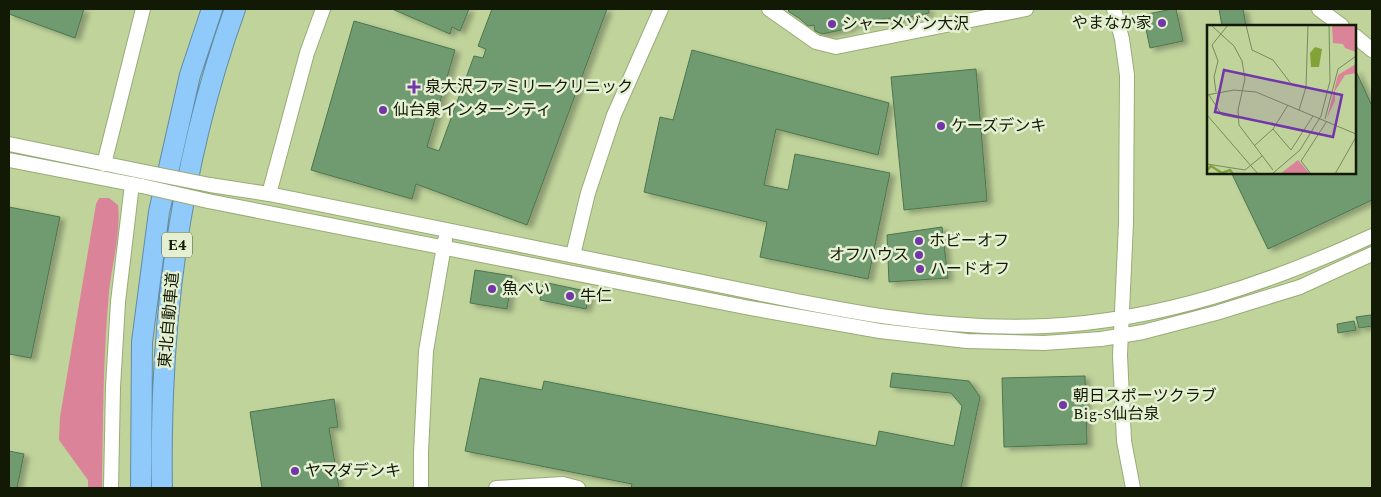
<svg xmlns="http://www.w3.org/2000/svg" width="1381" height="497" viewBox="0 0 1381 497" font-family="Spectral,'Noto Sans JP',serif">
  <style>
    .green { fill: #db8399 }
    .building { fill: #6f9a6f; stroke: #4d764d; filter: url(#shadow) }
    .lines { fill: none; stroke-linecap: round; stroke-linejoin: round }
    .minor-casing { stroke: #98ac75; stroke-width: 16 }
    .highway-casing { stroke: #638ca4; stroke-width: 22 }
    .path { stroke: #849468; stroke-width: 2; stroke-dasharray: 4 2.5; stroke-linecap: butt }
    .minor { stroke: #fff; stroke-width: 14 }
    .highway { stroke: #8fcafa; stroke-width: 20 }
    .minor-bridge-casing { stroke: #98ac75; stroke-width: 16; stroke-linecap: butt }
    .minor-bridge { stroke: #fff; stroke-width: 14 }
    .poi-dot { fill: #7335aa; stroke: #e5f0d3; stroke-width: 2 }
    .labels { text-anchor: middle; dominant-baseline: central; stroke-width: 5; stroke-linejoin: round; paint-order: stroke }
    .shield { fill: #e5f0d3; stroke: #515a42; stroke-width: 1 }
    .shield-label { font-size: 15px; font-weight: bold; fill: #121904 }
    .poi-label { font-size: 16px; fill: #121904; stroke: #e5f0d3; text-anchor: start }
    .street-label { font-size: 16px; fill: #121904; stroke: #e5f0d3 }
    .inset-river { fill: none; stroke: #83a339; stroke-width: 2.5 }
    .inset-road { fill: none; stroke: #7a895f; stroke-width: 1 }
    .view { fill: #7335aa; fill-opacity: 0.15; stroke: #7335aa; stroke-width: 2.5 }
    .inset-edge { fill: none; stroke: #121904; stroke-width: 2.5 }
  </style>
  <defs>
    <filter id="shadow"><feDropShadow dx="5" dy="3" stdDeviation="2.5" flood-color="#0004"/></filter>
  </defs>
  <rect width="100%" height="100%" fill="#bfd39b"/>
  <path class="green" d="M99,198h10l9,7c3,29 -6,58 -9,87 -6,65 -6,131 -7,196h-14v-8l-29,-40 1,-23 36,-213z"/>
  <path class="building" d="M9,9h75l-9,29 -66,-24z
    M392,9h77l-9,22 -8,-4 -2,7z
    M492,9h115l-80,216 -111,-41 -4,15 -101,-29 43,-149 101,29 -28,97 12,4 35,-95 9,2 3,-9 -8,-3z
    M788,9h141v4l-38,8 -1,-3 -39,7v3l-29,6 -7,-3 -1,-6 -6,1 -9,-8 -10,-6z
    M1172,9h4l7,32 -33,7 -7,-33z
    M1219,9h24l3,17h-24z
    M692,50l197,53 -11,52 -102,-26 -12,56 24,5 7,-36 95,19 -22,106 -108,-22 7,-35 -123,-30 16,-75 13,3z
    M976,69l11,132 -83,9 -13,-133z
    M1355,69l17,37v94l-104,49 -37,-77h124z
    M9,207l51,10 -29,141 -22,-4z
    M942,227l6,51 -59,4 -2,-47z
    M475,270l37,6 -5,33 -37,-6z
    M543,282l47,10 -4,17 -46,-9z
    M1371,315l1,11 -13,2 -3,-11z
    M1354,321l2,9 -18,3 -1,-9z
    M892,373l77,8 11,16 -19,91h-330l1,-4 -167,-33 15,-73 62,12 2,-9 332,65 3,-15 75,15 8,-40 -11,-13 -61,-6z
    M1085,376l2,68 -83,3 -2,-69z
    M334,399l4,28 -9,1 10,60h-77l-12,-76z
    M9,451l15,3 -7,34h-8z"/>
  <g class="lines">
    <defs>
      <path id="minor" d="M769,9l47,33 20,5 190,-38
        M1114,9l8,30 5,36 -1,148 -6,132 4,86 9,47
        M1319,9l23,17
        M1355,36l17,14
        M9,144l136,28
        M9,160l133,26
        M104,164l39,-155
        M210,185l59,9c143,29 286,58 429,87 114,23 230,51 348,45 113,-5 224,-43 326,-90
        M269,194l38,-141 16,-44
        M208,201l542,107 130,23 87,10 77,2 57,-4 42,-7 73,-19 84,-26 72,-33
        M573,255l15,-62 26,-78 47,-106
        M111,488l2,-101 5,-85 14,-118
        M421,488v-36l5,-101 19,-111
        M496,488l67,-4 15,4"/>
      <path id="highway" d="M141,488l1,-146 17,-130 31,-137 22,-66
        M162,488c-1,-31 0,-63 1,-94 5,-130 28,-263 72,-385"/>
    </defs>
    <use href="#minor" class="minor-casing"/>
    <use href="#highway" class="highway-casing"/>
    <path class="path" d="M885,9l3,15"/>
    <use href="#minor" class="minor"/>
    <use href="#highway" class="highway"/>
    <defs>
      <path id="minor-bridge" d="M145,172l65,13
        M142,186l66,15"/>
    </defs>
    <use href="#minor-bridge" class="minor-bridge-casing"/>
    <use href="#minor-bridge" class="minor-bridge"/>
  </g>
  <g class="poi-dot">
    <circle cx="1162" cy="23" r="5"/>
    <circle cx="832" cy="24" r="5"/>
    <path d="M411.5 79.5h5v5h5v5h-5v5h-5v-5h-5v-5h5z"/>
    <circle cx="383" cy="110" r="5"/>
    <circle cx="941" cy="126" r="5"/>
    <circle cx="919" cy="241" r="5"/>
    <circle cx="919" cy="255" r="5"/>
    <circle cx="920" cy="269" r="5"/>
    <circle cx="492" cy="289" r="5"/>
    <circle cx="570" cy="296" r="5"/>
    <circle cx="1063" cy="405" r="5"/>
    <circle cx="295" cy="471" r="5"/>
  </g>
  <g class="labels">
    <rect class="shield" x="162" y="232.5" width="30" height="25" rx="4"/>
    <g class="shield-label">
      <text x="177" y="245">E4</text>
    </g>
    <g class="poi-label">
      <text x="1152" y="23" text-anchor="end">やまなか家</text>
      <text x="842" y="24">シャーメゾン大沢</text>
      <text x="425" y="87">泉大沢ファミリークリニック</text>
      <text x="393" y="110">仙台泉インターシティ</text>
      <text x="951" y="126">ケーズデンキ</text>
      <text x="929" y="241">ホビーオフ</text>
      <text x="909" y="255" text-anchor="end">オフハウス</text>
      <text x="930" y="269">ハードオフ</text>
      <text x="502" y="289">魚べい</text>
      <text x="580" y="296">牛仁</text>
      <text x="1073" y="396">朝日スポーツクラブ<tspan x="1073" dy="18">Big-S仙台泉</tspan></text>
      <text x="305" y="471">ヤマダデンキ</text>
    </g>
    <g class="street-label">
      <text transform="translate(169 320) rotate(-85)">東北自動車道</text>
    </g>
  </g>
  <g transform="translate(1207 25)">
    <rect width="149" height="149" fill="#bfd39b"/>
    <path d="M125,0h24v27l-11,-4 -2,-4 -10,-1zM149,39v9l-11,2 -10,16v10l-8,17 11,-43zM91,135l12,14h-30z" fill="#db8399"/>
    <path d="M108,22l7,2 -3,18h-8l-1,-14z" fill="#83a339"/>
    <path class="inset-river" d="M0,145l4,-4 11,7 8,-3 3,4"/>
    <path class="inset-road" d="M39,0l6,25 21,10 19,25 14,2M5,1l22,20 8,15 3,18 -7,31 1,15 34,45M9,67l-2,-15 4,-16 -6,-16 16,-20M0,70l27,-5 22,2 100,42M2,70l13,20 16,3M92,85l7,-23 2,-62M0,90l51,59M118,94l13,-50 18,-13M66,104l18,21 22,-34M47,121l19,-17 15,-24M0,139l38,6 17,-14M65,149l28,-24 21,-34 9,-35 -1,-56M104,149l-10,-13 26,-40M128,149l21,-37"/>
    <path class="view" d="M17,45l118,25 -9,42 -118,-25z"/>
    <rect width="149" height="149" class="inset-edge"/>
  </g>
  <rect width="1381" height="497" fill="none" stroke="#121904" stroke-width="20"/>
</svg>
